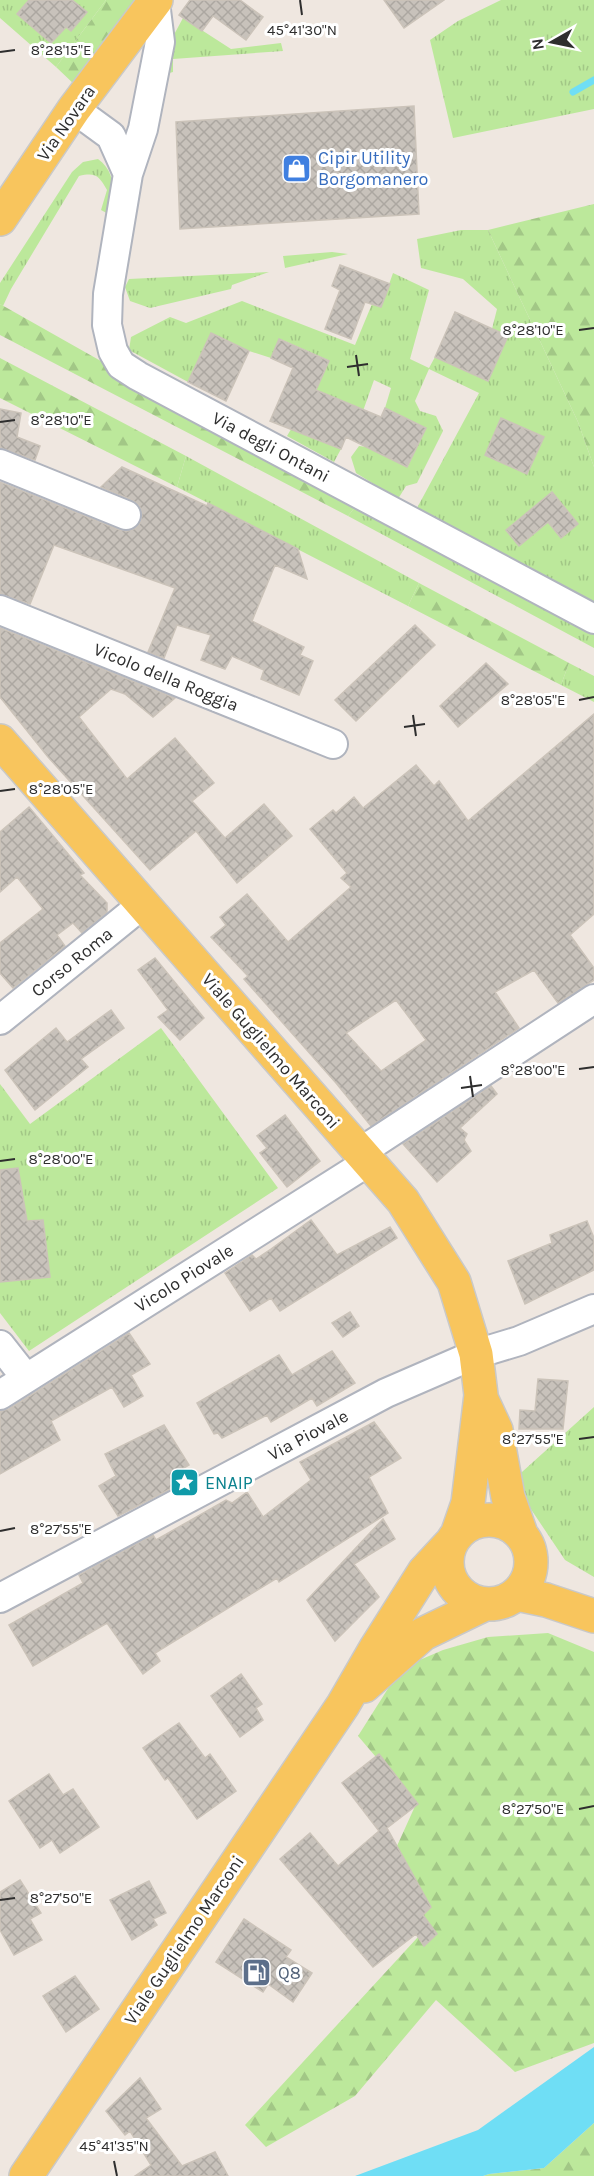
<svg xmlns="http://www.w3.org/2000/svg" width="594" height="2176" viewBox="0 0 594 2176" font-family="Karla,sans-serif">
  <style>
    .grass { fill: url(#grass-tufts) }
    .forest { fill: url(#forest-firs) }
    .water { fill: #6fdef5 }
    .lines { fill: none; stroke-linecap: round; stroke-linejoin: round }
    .stream { stroke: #6fdef5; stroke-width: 7 }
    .building { fill: url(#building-cross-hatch); stroke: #cbc3b9; stroke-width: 1.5; fill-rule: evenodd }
    .minor-casing { stroke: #b0b4be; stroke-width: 32 }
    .major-casing { stroke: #c9c9c9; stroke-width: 36 }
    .minor { stroke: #fff; stroke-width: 28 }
    .major { stroke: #f8c55d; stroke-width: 33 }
    .ticks { fill: none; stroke: #2e2e2e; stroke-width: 2 }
    .labels { text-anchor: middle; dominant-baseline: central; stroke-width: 6; stroke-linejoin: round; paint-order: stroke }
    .street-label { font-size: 18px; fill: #2e2e2e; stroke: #fff }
    .shop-label { font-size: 18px; fill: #366cbe; stroke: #fff; text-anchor: start }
    .culture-label { font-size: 18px; fill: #0d838f; stroke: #fff; text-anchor: start }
    .service-label { font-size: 18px; fill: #4e5e75; stroke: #fff; text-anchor: start }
    .ticks-label { font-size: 15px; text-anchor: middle; fill: #2e2e2e; stroke: #fff; stroke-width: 6; stroke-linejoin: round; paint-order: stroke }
  </style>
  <defs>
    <pattern id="grass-tufts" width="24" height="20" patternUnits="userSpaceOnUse" patternTransform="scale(1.5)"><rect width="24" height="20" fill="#bce89b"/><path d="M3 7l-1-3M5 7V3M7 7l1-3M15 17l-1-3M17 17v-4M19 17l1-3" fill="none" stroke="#a2c786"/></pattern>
    <pattern id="forest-firs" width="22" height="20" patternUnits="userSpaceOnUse" patternTransform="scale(1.5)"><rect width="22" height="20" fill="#bce89b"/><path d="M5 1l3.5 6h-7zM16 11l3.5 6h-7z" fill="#a2c786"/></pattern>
    <pattern id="building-cross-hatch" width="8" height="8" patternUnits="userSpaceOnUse" patternTransform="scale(1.5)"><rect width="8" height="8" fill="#c8c2bb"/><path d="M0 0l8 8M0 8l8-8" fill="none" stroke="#aca7a1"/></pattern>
  </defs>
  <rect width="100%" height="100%" fill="#efe7e0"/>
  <path class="grass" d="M0,0h106l-50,67 -56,-49z
    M501,0h93v109l-141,29 -23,-98 28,-19z
    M183,18l48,31 50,-6 2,8 -110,8v13l-11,3 8,-33z
    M98,159c19,14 16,35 14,57l-11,-6 6,-20c-8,-14 -11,-18 -28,-14l-68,113 -8,17 -3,-2v-21l72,-111 11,-10z
    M461,230h27l90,192 16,45v139l-177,-98 62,-115 -50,-24 -14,32 5,10 16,5 7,15 -26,52 -11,3 -8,13 -42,-26 -5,-16 8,-11 8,1 41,19 18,-38 -41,-20 6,-20 -17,-8 -11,31 -45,-20 -17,42 40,16 -7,13 -47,-26 33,-56 8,-20 -48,-21 -9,19 -22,-7 -38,-18 -23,49 -59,-32 2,-13 39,-20 16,6 56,-22 113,44 17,-41 9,3 12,-34 36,17 -19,69 19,9 6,-11 53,23 20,-44 -16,-7 5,-20 -34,-30 -42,-11 -4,-29z
    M332,252l16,2 -63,14 -2,-12z
    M269,272l-37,13 -1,4 -81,19 -20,-7 -5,-14 4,-8z
    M186,456l233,127 -11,23 -231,-119z
    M359,502l235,128v18l-246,-132z
    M569,663l25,13v26l-33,-17z
    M161,1028l117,160 -249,163 -29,-38v-229l30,40z
    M594,1407v170l-29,-17 -53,-79z"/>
  <path class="forest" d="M106,0h35l-65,86 -20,-19z
    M594,204v263l-16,-45 -90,-192z
    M0,304l115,65 244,133 -11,14 -348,-181z
    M0,358l186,98 -9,31 -177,-89z
    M419,583l150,80 -8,22 -153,-79z
    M548,1633l46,19v391l-79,29 -79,-72 -81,96 -89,51 -21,-22 184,-200 -37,-68 24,-53 -58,-68 43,-68 42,-18 45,-13z
    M594,2123v53h-111l6,-2 55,-6z"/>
  <path class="water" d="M594,2047v76l-50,45 -55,6 -6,2h-128l123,-46z"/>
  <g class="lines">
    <path class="stream" d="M573,92l21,-12"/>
  </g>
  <path class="building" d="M29,0h43l15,12 -16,19 -5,-4 -15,16 -34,-29z
    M190,0h50l23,17 -17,23 -33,-24 -11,15 -23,-16z
    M384,0h60l-40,28z
    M414,106l5,108 -239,15 -4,-107z
    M340,265l50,19 -9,23 -16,-5 -14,37 -26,-10 15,-39 -8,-4z
    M455,312l53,24 -20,45 -53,-24z
    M211,333l38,18 -23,50 -38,-19z
    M279,339l50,22 -13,29 65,27 4,-9 41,20 -19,39 -61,-30 -5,12 -71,-28 23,-53 -22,-10z
    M0,409l21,4 -4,24 23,9 -5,14 -35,-12z
    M501,418l43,19 -17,37 -42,-19z
    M122,467l85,39 1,-3 90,46 9,30 -32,-14 -23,56 52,26 -4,8 13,6 -14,34 -38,-16 3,-9 -32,-14 -7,13 -24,-9 10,-25 -34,-10 -13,33 -16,-6 27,-64 -121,-43 -24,59 -30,-10v-112l120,48 8,1 8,-3 5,-6 1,-9 -3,-8 -7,-5 -31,-13z
    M552,492l26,32 -17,14 -13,-16 -29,24 -13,-16z
    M415,625l20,20 -79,76 -21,-21z
    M0,628l175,70 -22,19 -28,-23 -14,-5 -32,28 48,62 48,-41 39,45 -22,18 33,37 39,-34 28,32 -55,47 -41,-52 -46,39 -102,-113 -48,-60z
    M486,663l22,21 -50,43 -18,-21z
    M594,714v200l-24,21 24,33v12l-36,23 -24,-33 -39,22 24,36 -148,98 -35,-43 -92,-104 4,-3 -37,-39 15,-12 -6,-8 27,-23 41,48 63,-55 -10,-9 6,-5 -37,-44 23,-19 3,3 18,-16 9,11 53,-43 18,21 5,-5 29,40zM396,1000l30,40 -45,31 -35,-38z
    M29,807l55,66 -4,2 27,28v9l-25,21 -9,-10 -16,12 8,11 -52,42 -13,-15v-30l43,-34 -26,-32 -17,15v-60z
    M155,958l49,60 -24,22 -22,-23 10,-7 -30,-40z
    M111,1010l13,18 -43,31 7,8 -53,43 -30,-40 51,-42 11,14z
    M491,1086l6,8 -37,34 7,6 -3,6 7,11 -34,31 -34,-38z
    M285,1115l35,46 -33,26 -27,-34 7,-5 -10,-12z
    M18,1168l9,53 16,-1 7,57 -50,5v-112z
    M311,1220l26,35 53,-28 7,11 -117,73 -9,-13 -21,13 -25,-38 27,-18 4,4 15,-10z
    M587,1221l7,17v32l-69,34 -17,-43 44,-18 -2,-8z
    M350,1312l9,14 -16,11 -11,-14z
    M129,1333l21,31 -19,11 12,21 -19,11 -12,-20 -61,34 9,19 -60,34v-63l9,-2z
    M332,1351l23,32 -38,23 -5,-8 -41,24 -4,-7 -45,23 -4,-5 -4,1 -17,-31 82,-48 13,20z
    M538,1379l30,2 -5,48h-44l1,-19 15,1z
    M374,1422l27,36 -32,19 19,36 -109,69 -2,-4 -122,75 5,8 -17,13 -36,-51 -74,43 -24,-41 74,-42 -4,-8 74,-40 3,5 70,-40 6,3 15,-11 16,25 48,-37 -11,-18z
    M164,1425l25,40 -14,8 3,12 -60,31 -19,-30 17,-10 -11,-22z
    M383,1519l12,20 -41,25 25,33 -44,44 -28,-41z
    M241,1674l21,30 -6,4 7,12 -23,17 -29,-41z
    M179,1723l26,35 5,-4 26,37 -39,28 -29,-41 -3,2 -22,-32z
    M379,1754l39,50 -31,24 44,79 -8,8 14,19 -13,12 -8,-12 -43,33 -93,-108 30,-26 28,33 41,-35 -37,-48z
    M49,1774l14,21 10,-6 26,38 -39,26 -8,-13 -12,8 -31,-47z
    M20,1880l21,33 -11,6 12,21 -28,15 -14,-25v-38z
    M149,1881l17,32 -13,6 4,6 -25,15 -22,-40z
    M244,1919l47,31 -5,7 26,16 -19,29 -25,-18 -5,8 -47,-30z
    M75,1976l24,33 -33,23 -23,-36z
    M140,2078l21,31 -15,9 36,48 33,-14 13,24h-93l16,-11 -21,-34 -5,4 -19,-24z"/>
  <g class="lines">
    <defs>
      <path id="minor" d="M155,2l5,40 -17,87 -15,45 -20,120 -1,31 6,26 8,14 17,11 456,243
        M74,109l37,27 17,38
        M0,464l126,51
        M0,610l333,134
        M0,1020l143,-116
        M359,1153l235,-154
        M0,1345l26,33
        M0,1395l368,-233
        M0,1598l386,-205 90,-39 43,-13 75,-32"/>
      <path id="major" d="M0,219l74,-110 82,-109
        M0,741l403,460 51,81 22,72 5,41 -13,108 -10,29
        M482,1400l14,30 12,67 13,37
        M447 1562a42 42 0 1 1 84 0a42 42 0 1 1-84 0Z
        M517,1594l29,6 48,16
        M364,1686l59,-52 62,-30
        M26,2176l317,-471 33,-57 48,-76 26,-28"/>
    </defs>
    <use href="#minor" class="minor-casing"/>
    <use href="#major" class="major-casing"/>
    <use href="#minor" class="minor"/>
    <use href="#major" class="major"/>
  </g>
  <path class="ticks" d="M300,0l2,15M0,52l15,-2M579,330l15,-2M356,355l3,21M347,367l21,-3M0,422l15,-2M579,700l15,-3M413,715l3,21M404,727l21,-3M0,791l15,-2M579,1069l15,-2M470,1076l3,21M461,1088l21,-3M0,1161l15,-2M579,1439l15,-2M0,1531l15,-3M579,1809l15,-3M0,1900l15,-2M114,2161l3,15"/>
  <defs>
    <symbol id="shop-square" viewBox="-11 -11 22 22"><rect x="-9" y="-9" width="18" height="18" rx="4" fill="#3f7fe0" stroke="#fff"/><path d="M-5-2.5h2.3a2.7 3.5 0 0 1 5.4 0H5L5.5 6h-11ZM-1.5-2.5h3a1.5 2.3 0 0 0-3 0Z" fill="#fff"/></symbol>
    <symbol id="sight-square" viewBox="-11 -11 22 22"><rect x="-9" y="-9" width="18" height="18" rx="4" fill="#0f9aa8" stroke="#fff"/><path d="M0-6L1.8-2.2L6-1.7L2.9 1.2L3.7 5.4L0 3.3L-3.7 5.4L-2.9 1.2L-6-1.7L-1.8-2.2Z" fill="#fff"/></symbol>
    <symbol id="fuel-square" viewBox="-11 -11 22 22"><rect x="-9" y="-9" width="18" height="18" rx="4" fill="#5c6f8a" stroke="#fff"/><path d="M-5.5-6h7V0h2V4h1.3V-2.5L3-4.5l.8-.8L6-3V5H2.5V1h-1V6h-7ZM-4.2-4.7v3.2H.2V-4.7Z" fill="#fff"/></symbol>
  </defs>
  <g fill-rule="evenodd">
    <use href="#shop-square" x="280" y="152" width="33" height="33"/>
    <use href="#sight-square" x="168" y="1466" width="33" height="33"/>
    <use href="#fuel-square" x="240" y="1956" width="33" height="33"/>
  </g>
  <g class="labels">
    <g class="street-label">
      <text transform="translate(66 123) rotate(-55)">Via Novara</text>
      <text transform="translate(271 447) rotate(28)">Via degli Ontani</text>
      <text transform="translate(166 677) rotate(22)">Vicolo della Roggia</text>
      <text transform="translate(72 962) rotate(-39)">Corso Roma</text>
      <text transform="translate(271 1051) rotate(49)">Viale Guglielmo Marconi</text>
      <text transform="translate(184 1278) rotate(-32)">Vicolo Piovale</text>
      <text transform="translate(308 1435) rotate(-28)">Via Piovale</text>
      <text transform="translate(184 1940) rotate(-56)">Viale Guglielmo Marconi</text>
    </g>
    <g class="shop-label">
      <text x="318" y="158">Cipir Utility<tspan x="318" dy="21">Borgomanero</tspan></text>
    </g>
    <g class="culture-label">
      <text x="205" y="1483">ENAIP</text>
    </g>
    <g class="service-label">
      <text x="278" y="1973">Q8</text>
    </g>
  </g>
  <g class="ticks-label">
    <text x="302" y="35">45°41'30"N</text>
    <text x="61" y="55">8°28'15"E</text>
    <text x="533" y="335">8°28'10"E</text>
    <text x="61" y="425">8°28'10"E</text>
    <text x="533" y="705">8°28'05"E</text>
    <text x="61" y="794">8°28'05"E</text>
    <text x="533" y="1075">8°28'00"E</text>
    <text x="61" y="1164">8°28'00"E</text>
    <text x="533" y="1444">8°27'55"E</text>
    <text x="61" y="1534">8°27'55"E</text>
    <text x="533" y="1814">8°27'50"E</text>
    <text x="61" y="1903">8°27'50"E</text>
    <text x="114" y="2151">45°41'35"N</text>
  </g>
  <g transform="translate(552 42) rotate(261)" stroke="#ffffff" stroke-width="4.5" paint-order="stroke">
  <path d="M0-4.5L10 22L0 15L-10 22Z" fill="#2e2e2e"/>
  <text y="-9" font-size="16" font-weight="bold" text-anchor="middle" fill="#2e2e2e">N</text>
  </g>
</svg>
